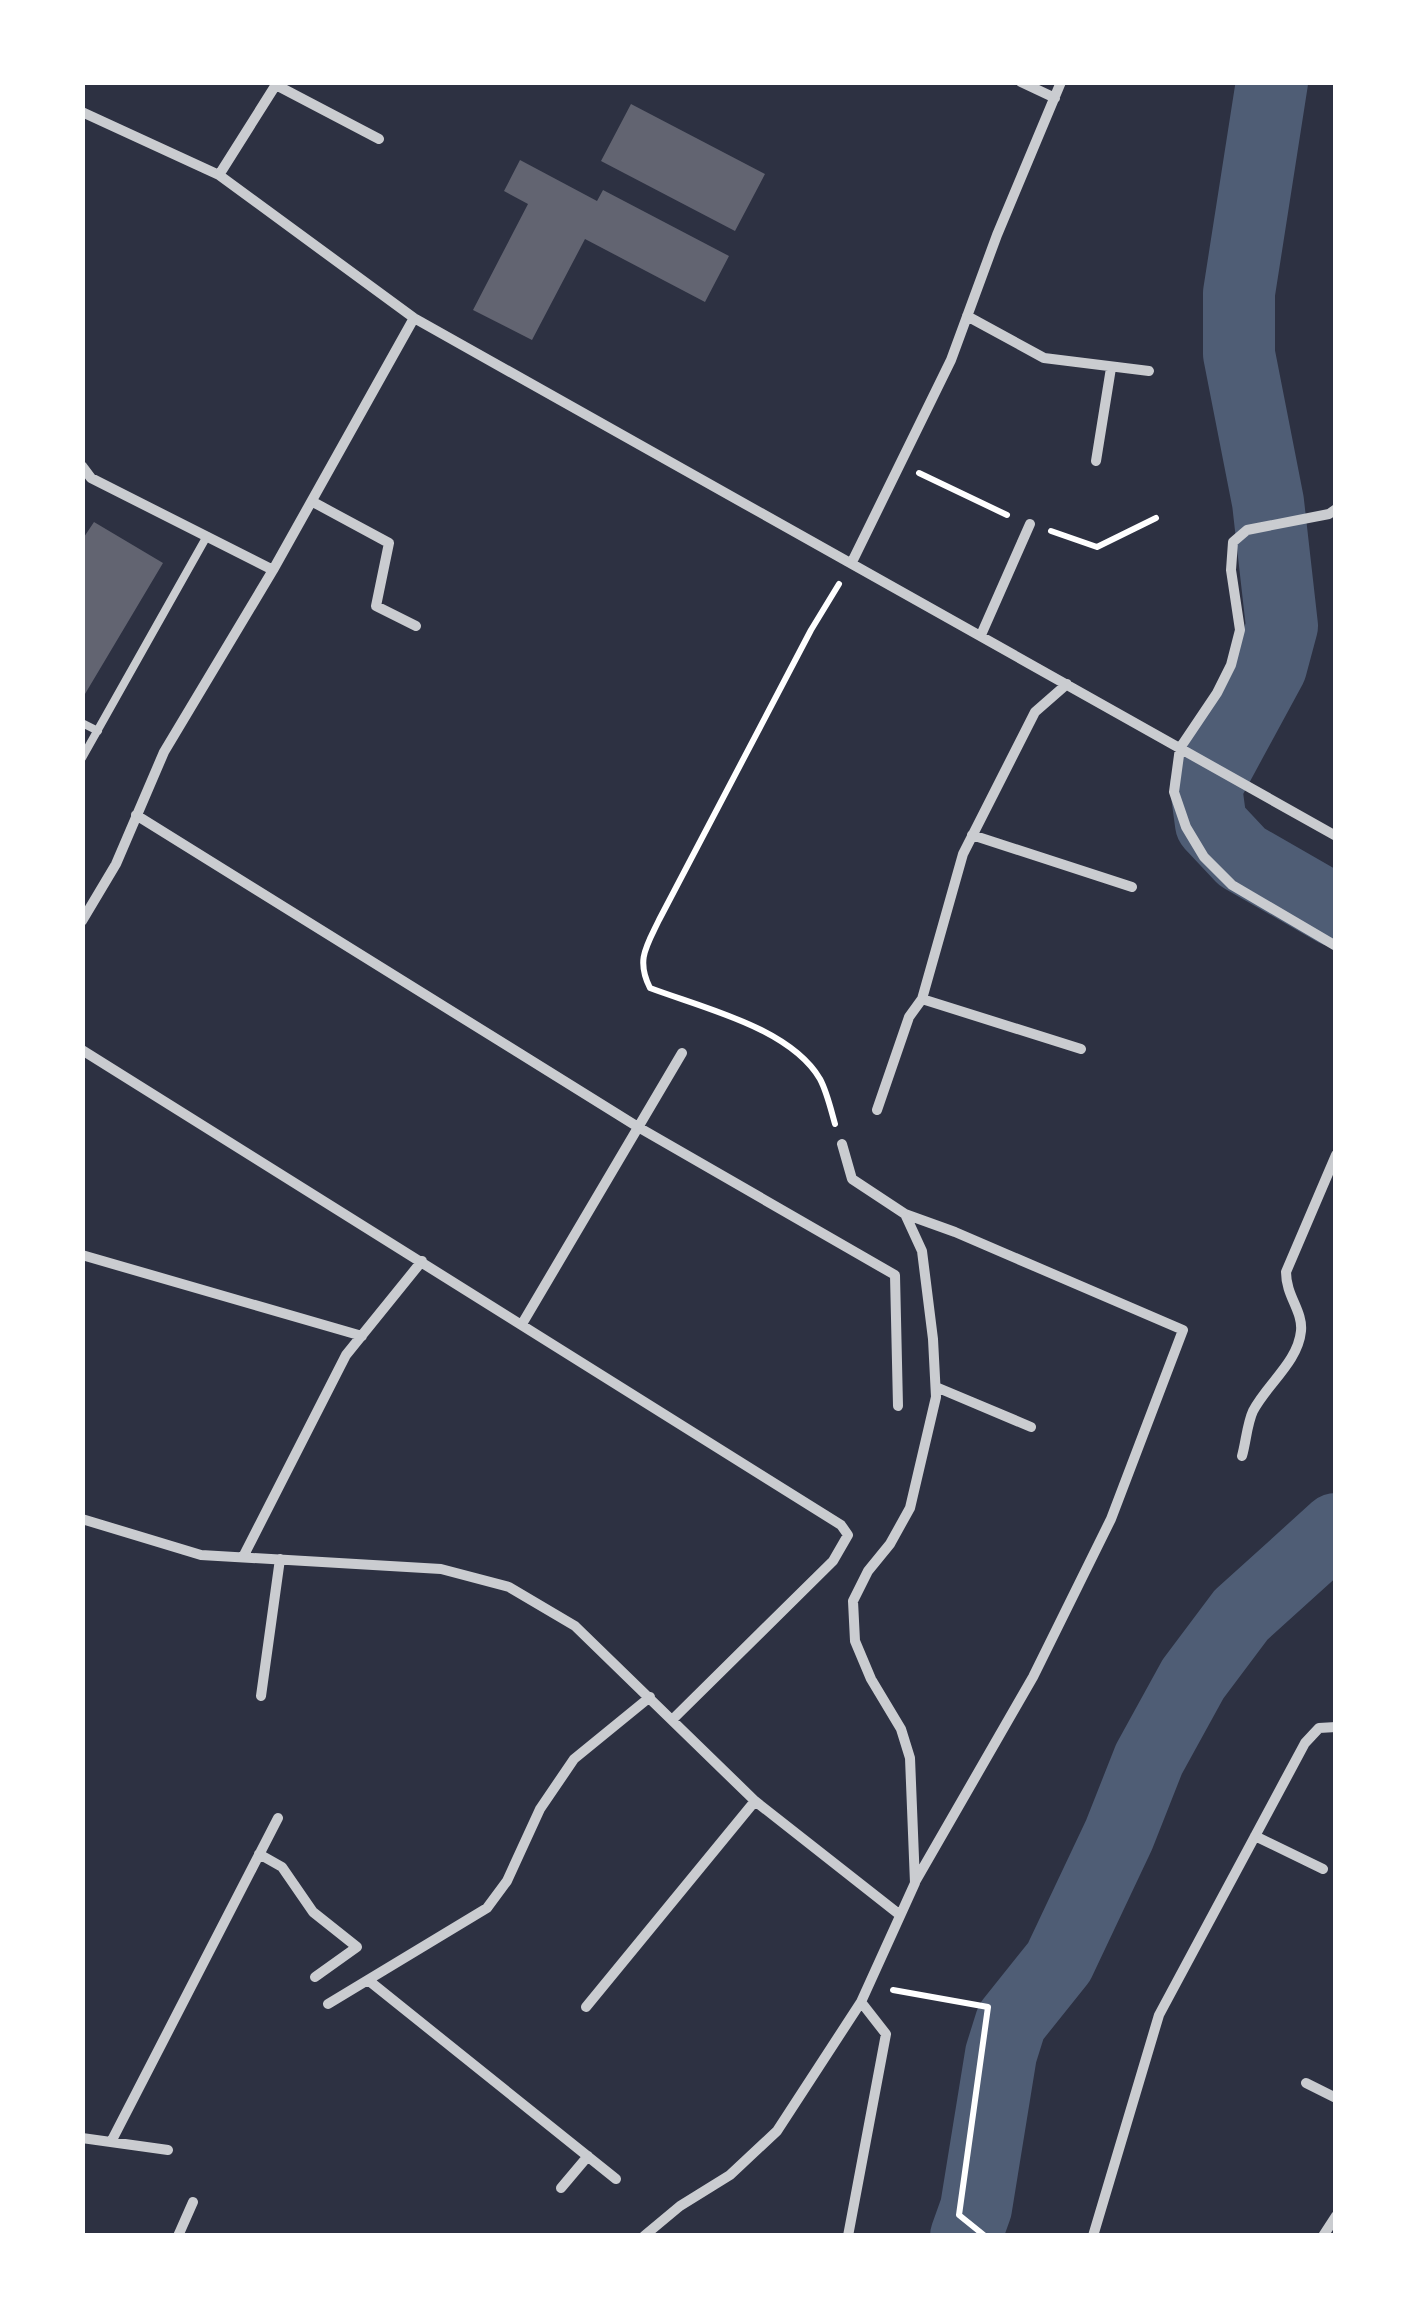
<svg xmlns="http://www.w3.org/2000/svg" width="1418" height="2318" viewBox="0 0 1418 2318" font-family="'IBM Plex Serif',serif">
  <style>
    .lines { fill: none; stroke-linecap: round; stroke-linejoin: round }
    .river { stroke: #4f5d75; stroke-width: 72 }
    .building { fill: #626471 }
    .path { stroke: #fff; stroke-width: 6 }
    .service { stroke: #caccd0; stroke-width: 8 }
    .minor { stroke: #caccd0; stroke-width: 10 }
  </style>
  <rect width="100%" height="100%" fill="#2d3142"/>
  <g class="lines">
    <path class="river" d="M1272,82l-33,211v61l29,148 14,124 -11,41 -65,120 5,37 31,33 94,54
      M966,2236l10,-28 25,-154 10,-32 48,-60 60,-127 30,-76 44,-80 48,-64 95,-86"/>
  </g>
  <path class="building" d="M631,104l134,70 -30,57 -134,-70z
    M520,160l77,41 6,-11 126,66 -24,46 -120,-63 -53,101 -59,-30 55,-106 -24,-13z
    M94,522l69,41 -81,136v-159z"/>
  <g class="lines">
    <path class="path" d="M919,473l88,42
      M1051,531l46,16 59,-29
      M835,1124c-4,-14 -8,-32 -15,-45 -30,-51 -117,-71 -170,-91 -14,-28 -4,-41 9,-68l152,-290 28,-46
      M893,1990l95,17 -29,208 26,21"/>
    <path class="service" d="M82,723l16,8
      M82,758l125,-222"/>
    <path class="minor" d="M1021,82l34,16
      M276,85l103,54
      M82,112l137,63 195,143 922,518
      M219,175l58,-92
      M967,316l77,42 105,13
      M1096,461l15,-93
      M82,466l9,12 182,92
      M313,502l76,41 -13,63 40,20
      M1336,509l-7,5 -82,16 -14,12 -2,28 9,60 -9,35 -14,28 -37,55 -6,44 12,35 18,30 28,28 104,61
      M852,562l99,-202 46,-125 64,-153
      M981,635l49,-111
      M1067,684l-32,28 -72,142 -41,145 159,50
      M136,815l502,312 257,148 3,131
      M972,835l160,52
      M82,921l34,-57 48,-112 109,-182 141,-252
      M82,1050l759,475 7,10 -15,26 -160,158
      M877,1110l32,-93 13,-18
      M905,1214l50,18 228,98 -72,189 -78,158 -118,205
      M82,1255l280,81
      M522,1324l160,-271
      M936,1387l95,40
      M1242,1456c4,-14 5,-32 11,-45 14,-27 45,-49 48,-80 2,-20 -15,-35 -15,-59l50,-117
      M82,1519l119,36 240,14 68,18 66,39 180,175 145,114
      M243,1557l103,-202 76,-94
      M261,1696l19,-137
      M1255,1836l68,33
      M259,1854l23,13 31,45 44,35 -42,30
      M368,1980l248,199
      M328,2004l159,-96 20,-27 33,-72 34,-50 76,-62
      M586,2007l169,-206
      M1306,2083l30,15
      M82,2138l86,12
      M111,2142l167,-324
      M561,2188l27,-32
      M178,2236l15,-34
      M644,2236l36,-30 50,-31 47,-44 84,-129 54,-119 -5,-125 -9,-29 -30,-50 -16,-38 -2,-40 15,-30 22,-27 20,-36 26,-111 -3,-58 -11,-88 -17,-37 -53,-35 -10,-35
      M848,2236l38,-202 -25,-32
      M1093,2236l66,-221 146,-272 14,-15 17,-1
      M1323,2236l13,-20"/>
  </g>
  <rect width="1418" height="2318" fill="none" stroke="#ffffff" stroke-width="170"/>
</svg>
